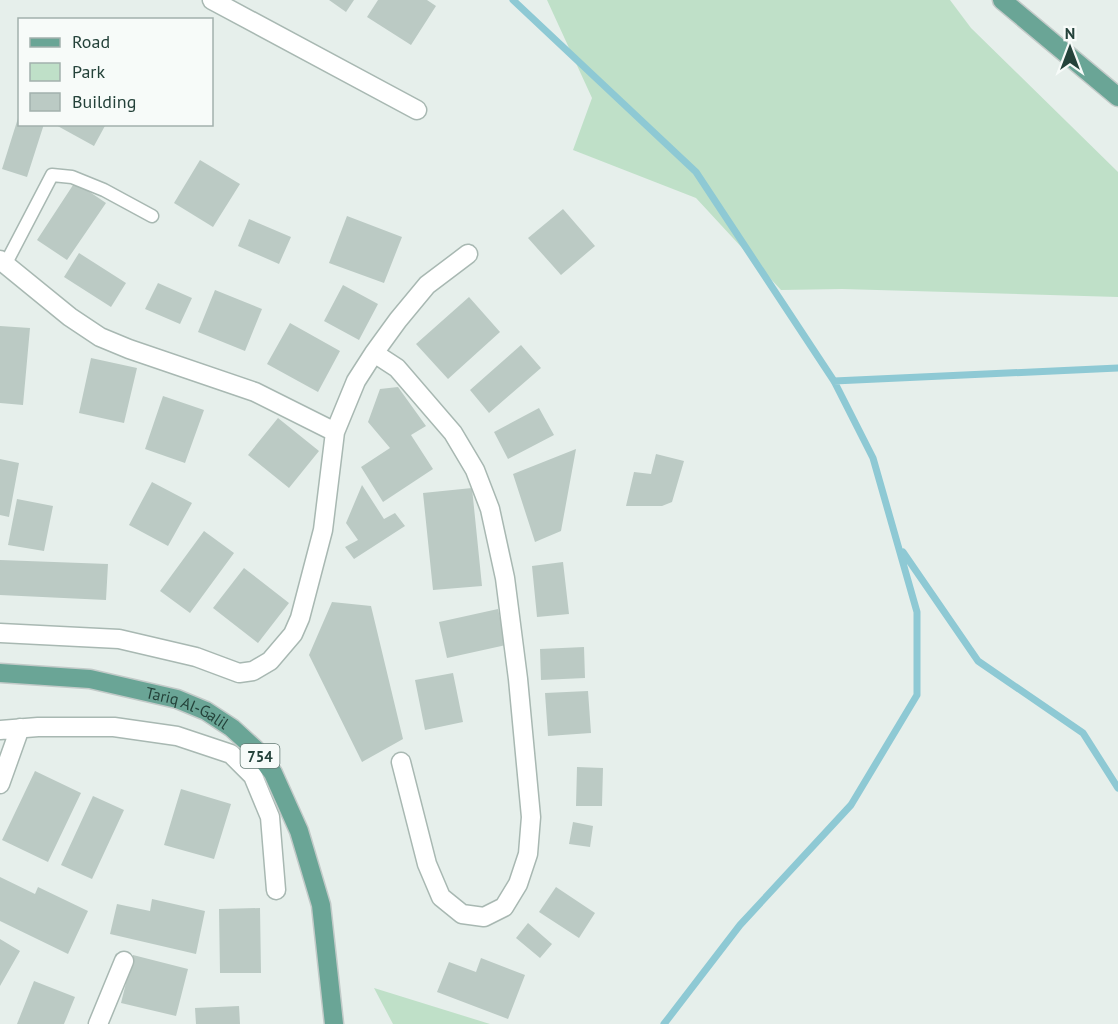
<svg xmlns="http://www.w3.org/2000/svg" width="1118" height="1024" viewBox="0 0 1118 1024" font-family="'PT Sans',sans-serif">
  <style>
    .green { fill: #bfe0c8 }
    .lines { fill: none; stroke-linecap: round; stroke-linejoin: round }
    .stream { stroke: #8ec9d4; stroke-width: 7 }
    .building { fill: #bbcac4 }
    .service-casing { stroke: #a8b8b2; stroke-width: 15 }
    .minor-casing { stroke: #a8b8b2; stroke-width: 21 }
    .primary-casing { stroke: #c2cac8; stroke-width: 21 }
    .service { stroke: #fff; stroke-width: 12 }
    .minor { stroke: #fff; stroke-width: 18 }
    .primary { stroke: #6aa596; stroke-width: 18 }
    .labels { text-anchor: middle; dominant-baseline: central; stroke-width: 5; stroke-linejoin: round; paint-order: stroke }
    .shield { fill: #f7fbf9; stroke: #637a73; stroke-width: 1.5 }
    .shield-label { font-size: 15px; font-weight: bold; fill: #24423a }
    .street-label { font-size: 16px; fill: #24423a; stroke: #f7fbf9 }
  </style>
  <rect width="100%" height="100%" fill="#e6efeb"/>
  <path class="green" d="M547,0h403l21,28 147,144v125l-276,-8 -61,1 -85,-92 -123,-48 19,-52z
    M374,988l116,36h-97z"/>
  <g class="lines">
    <path class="stream" d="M513,0l183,172 138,209 39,77 44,154v83l-66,110 -111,120 -76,99
      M834,381l284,-13
      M903,552l75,109 105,72 35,55"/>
  </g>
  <path class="building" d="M329,0h25l-8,12z
    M378,0h49l9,6 -25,39 -44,-28z
    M19,115l1,9h24l-17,53 -25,-8z
    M54,124h52l-12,22z
    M200,160l40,24 -27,43 -39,-24z
    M75,182l31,21 -39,57 -30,-20z
    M563,209l32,37 -34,29 -33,-37z
    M347,216l55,21 -18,46 -55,-20z
    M249,219l42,18 -12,27 -41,-18z
    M79,253l47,30 -15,24 -47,-30z
    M158,283l34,15 -12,26 -35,-15z
    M343,285l35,19 -19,36 -35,-19z
    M215,290l47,19 -17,42 -47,-19z
    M469,297l31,35 -52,47 -32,-35z
    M290,323l50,28 -22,41 -51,-28z
    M0,326l30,2 -7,77 -23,-2z
    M521,345l20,23 -52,45 -19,-23z
    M91,358l46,10 -13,55 -45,-10z
    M398,387l28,39 -15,9 22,34 -50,33 -22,-35 29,-19 -22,-26 12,-33z
    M163,396l41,14 -19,53 -40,-14z
    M539,408l15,27 -46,24 -14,-27z
    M278,418l41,33 -30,37 -41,-33z
    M576,449l-15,82 -26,11 -22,-68z
    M656,454l28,7 -12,41 -10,4h-36l8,-34 17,2z
    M0,459l19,4 -10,54 -9,-2z
    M152,482l40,21 -24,43 -39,-21z
    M362,485l22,34 11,-6 10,13 -51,33 -9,-12 13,-7 -12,-17z
    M472,488l10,98 -49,4 -10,-97z
    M17,499l36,7 -9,45 -36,-6z
    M204,531l30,22 -44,60 -30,-22z
    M0,560l108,4 -2,36 -106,-5z
    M563,562l6,52 -32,3 -5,-51z
    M244,568l45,35 -31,40 -45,-35z
    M332,602l39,4 32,133 -41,23 -53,-107z
    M498,609l8,36 -59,13 -8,-36z
    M584,647l1,31 -44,2 -1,-31z
    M453,673l10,49 -38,8 -10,-50z
    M588,691l3,42 -43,3 -3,-43z
    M577,767l26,1 -1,38h-26z
    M35,771l46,22 -33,69 -46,-22z
    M181,789l50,15 -17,55 -50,-14z
    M93,796l31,14 -32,69 -31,-14z
    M573,822l20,4 -3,21 -21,-3z
    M0,877l35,17 3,-7 50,24 -20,43 -68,-33z
    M556,887l39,26 -16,25 -40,-26z
    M152,899l53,12 -9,43 -86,-20 7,-30 33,7z
    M260,908l1,65h-41l-1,-64z
    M528,923l24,21 -12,14 -24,-20z
    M0,939l20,12 -20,35z
    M133,955l55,14 -12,47 -55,-13z
    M481,958l44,17 -17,44 -71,-27 12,-30 27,10z
    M34,981l41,16 -11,27h-47z
    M239,1006l1,18h-44l-1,-16z"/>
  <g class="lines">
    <defs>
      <path id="service" d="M5,265l47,-90 20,2 32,13 48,26"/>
      <path id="minor" d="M212,0l205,110
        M0,260l70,57 30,20 29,12 126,43 80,40
        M374,353l23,15 56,65 22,37 15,39 15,69 13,101 13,138 -3,37 -10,30 -14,23 -20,10 -22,-3 -21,-17 -14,-33 -26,-102
        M0,633l119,6 77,18 43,16 14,-2 17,-10 23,-27 7,-16 23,-88 12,-98 21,-51 18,-28 24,-33 29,-35 41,-31
        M0,730l38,-3h76l63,9 54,18 22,22 17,41 6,73
        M0,784l20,-56
        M98,1024l26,-63"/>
      <g id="primary">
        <path d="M1002,0l116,97"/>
        <path id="s1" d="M0,673l90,6 87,20 29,12 26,17 23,21 18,24 26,58 22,74 13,119"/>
      </g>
    </defs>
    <use href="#service" class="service-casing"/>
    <use href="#minor" class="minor-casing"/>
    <use href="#primary" class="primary-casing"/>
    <use href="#service" class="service"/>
    <use href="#minor" class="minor"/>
    <use href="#primary" class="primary"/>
  </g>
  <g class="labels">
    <rect class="shield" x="240.5" y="744" width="39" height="24" rx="4.5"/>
    <g class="shield-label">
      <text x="260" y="756">754</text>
    </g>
    <g class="street-label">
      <text stroke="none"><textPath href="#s1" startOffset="192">Tariq Al-Galil</textPath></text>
    </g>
  </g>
  <rect x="18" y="18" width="195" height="108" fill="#f7fbf9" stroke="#a3b1ad" stroke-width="1.5"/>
  <rect x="30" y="38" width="30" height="9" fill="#6aa596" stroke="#a3b1ad" stroke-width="1.5"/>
  <text x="72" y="48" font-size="18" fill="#24423a">Road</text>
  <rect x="30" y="63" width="30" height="18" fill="#bfe0c8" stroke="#a3b1ad" stroke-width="1.5"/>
  <text x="72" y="78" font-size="18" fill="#24423a">Park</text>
  <rect x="30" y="93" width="30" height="18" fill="#bbcac4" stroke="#a3b1ad" stroke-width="1.5"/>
  <text x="72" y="108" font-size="18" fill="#24423a">Building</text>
  <g transform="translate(1070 48)" stroke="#f7fbf9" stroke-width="4.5" paint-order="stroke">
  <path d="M0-4.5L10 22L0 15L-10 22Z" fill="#24423a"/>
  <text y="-9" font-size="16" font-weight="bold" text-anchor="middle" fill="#24423a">N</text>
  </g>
</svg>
